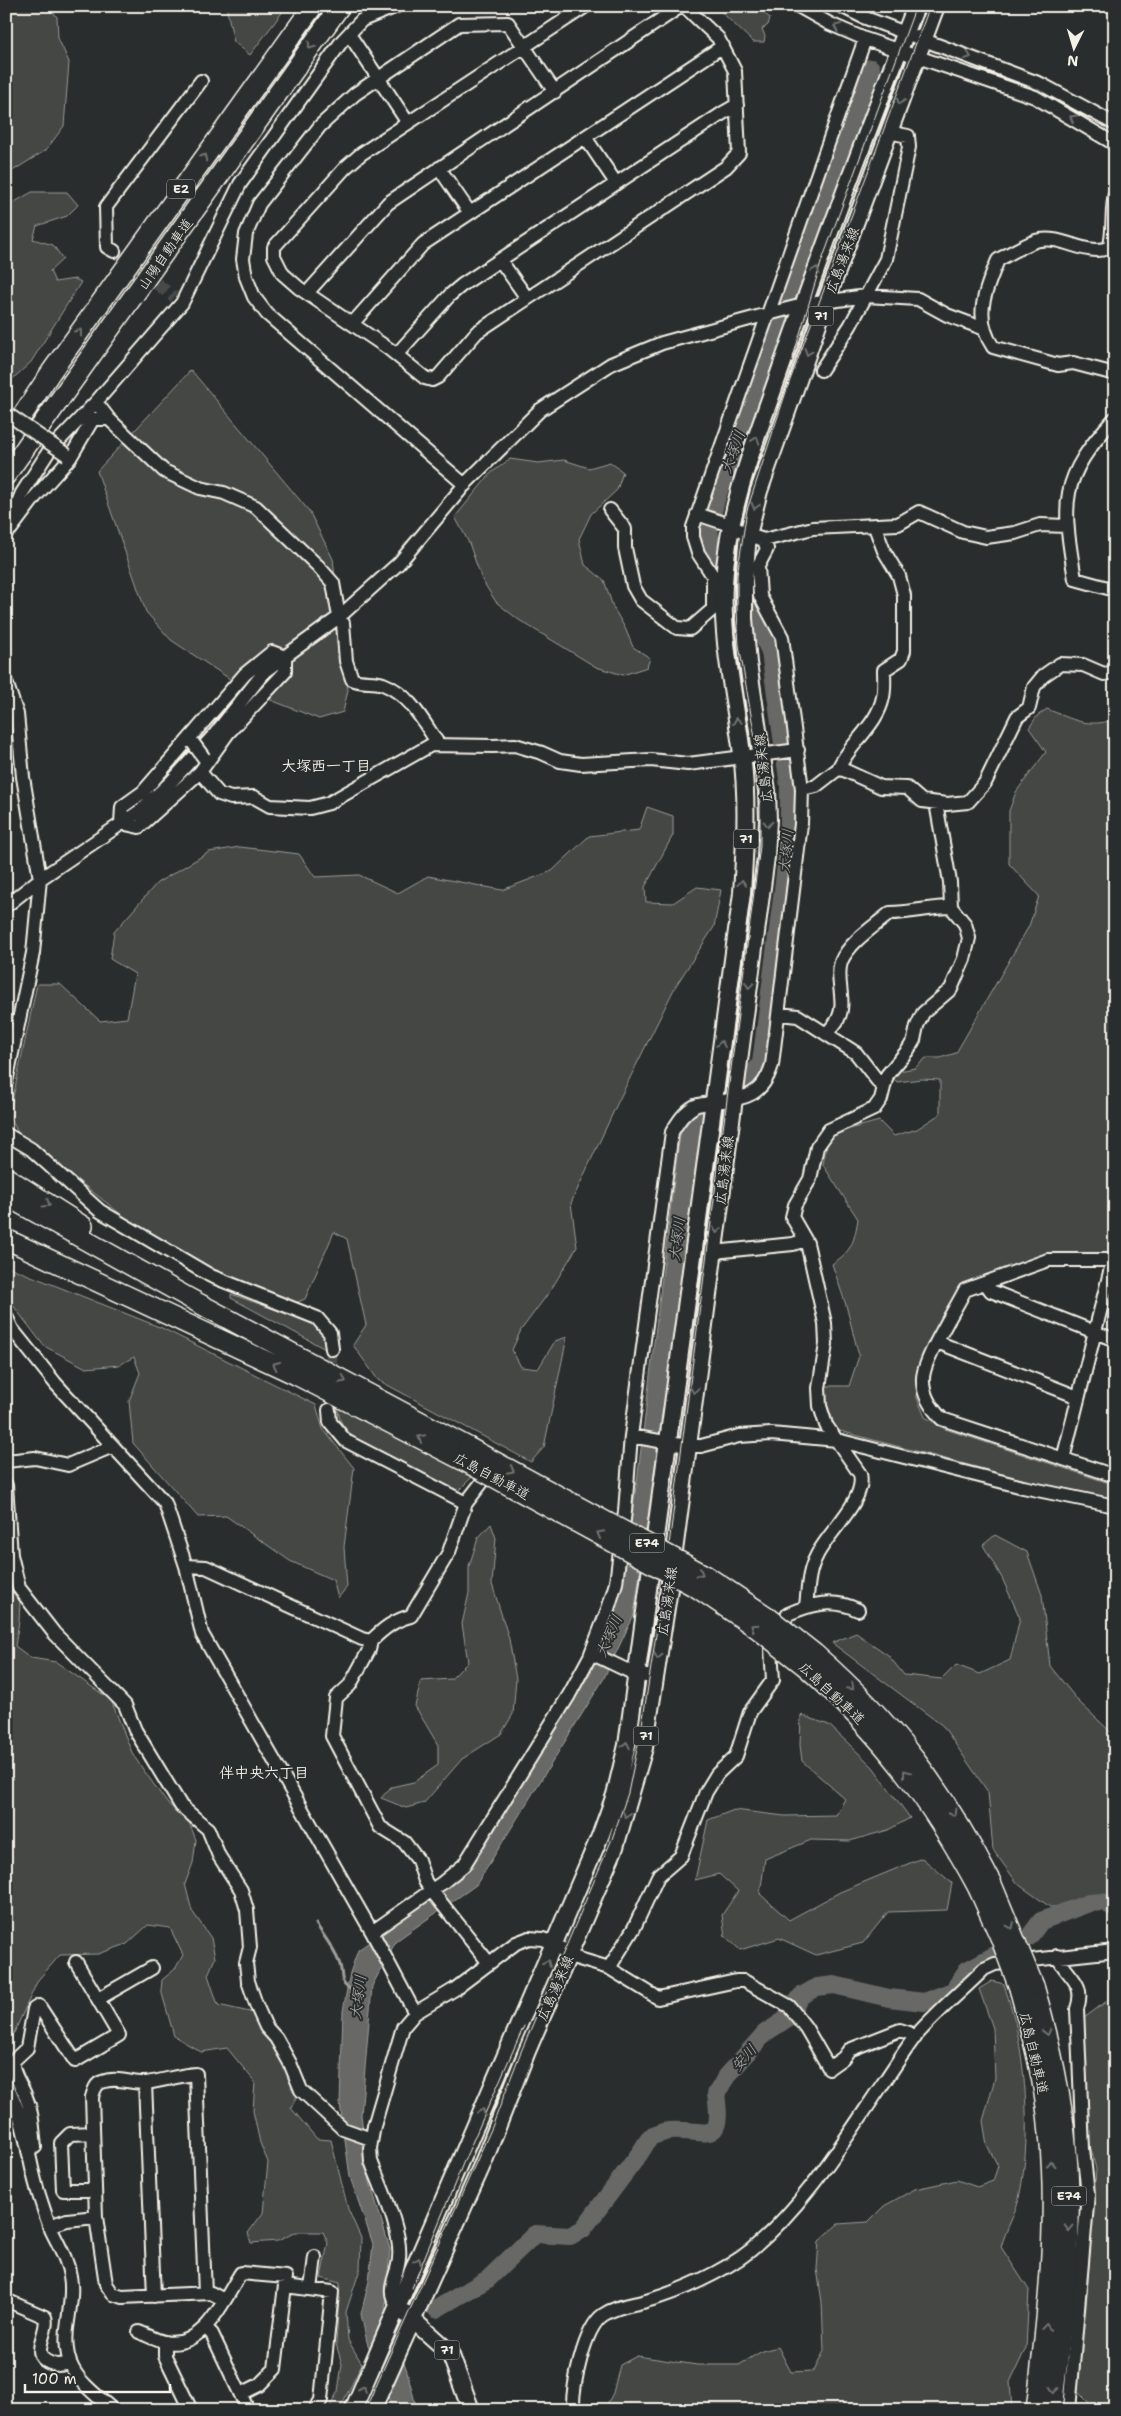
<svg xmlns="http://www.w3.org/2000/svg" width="1121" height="2416" viewBox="0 0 1121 2416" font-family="'Shantell Sans','Klee One',sans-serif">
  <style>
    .green { fill: #444645; stroke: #9c9c96 }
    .water { fill: #676866; stroke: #9f9f9a }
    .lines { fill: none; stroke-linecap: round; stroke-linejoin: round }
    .stream { stroke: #9f9f9a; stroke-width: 3 }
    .river { stroke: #676866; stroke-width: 18 }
    .minor-tunnel { stroke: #484a4a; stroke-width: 12; stroke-dasharray: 12 6; stroke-linecap: butt }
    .minor-casing { stroke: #f4f1e8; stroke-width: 16 }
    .major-casing { stroke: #f4f1e8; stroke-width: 20 }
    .highway-casing { stroke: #f4f1e8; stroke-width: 22 }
    .minor { stroke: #2a2d2e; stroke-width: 12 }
    .major { stroke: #2a2d2e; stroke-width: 16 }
    .highway { stroke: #2a2d2e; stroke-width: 19 }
    .tram { stroke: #f4f1e8; stroke-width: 1 }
    .minor-bridge-casing { stroke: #f4f1e8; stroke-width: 16; stroke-linecap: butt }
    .highway-bridge-casing { stroke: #f4f1e8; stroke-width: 22; stroke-linecap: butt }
    .minor-bridge { stroke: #2a2d2e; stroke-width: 12 }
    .highway-bridge { stroke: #2a2d2e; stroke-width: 19 }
    .oneway { stroke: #71726f }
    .labels { text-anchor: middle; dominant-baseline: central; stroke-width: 4; stroke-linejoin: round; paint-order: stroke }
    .shield { fill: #2a2d2e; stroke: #b7b6b0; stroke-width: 1 }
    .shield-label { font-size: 12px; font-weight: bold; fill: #f4f1e8 }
    .street-label { font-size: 14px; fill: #f4f1e8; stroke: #2a2d2e }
    .water-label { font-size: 15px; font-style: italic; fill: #b5b3ae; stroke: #2a2d2e }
    .neighbourhood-label { font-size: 15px; font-weight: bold; fill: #f4f1e8; stroke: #2a2d2e }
  </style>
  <rect width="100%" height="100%" fill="#2a2d2e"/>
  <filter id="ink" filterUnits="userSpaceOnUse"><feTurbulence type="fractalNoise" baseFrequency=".02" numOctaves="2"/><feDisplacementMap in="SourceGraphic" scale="10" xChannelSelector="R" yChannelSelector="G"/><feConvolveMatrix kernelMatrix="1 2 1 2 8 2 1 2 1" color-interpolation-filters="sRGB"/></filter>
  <g filter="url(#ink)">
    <path class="green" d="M6,6h43l8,11 1,21 11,24 -5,64 -18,24 -40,25z
      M226,6h61l-37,49 -16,-13z
      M715,6h40l15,12 -2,7 -6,4 3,7 -1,6h-11z
      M32,192h35l11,13 -11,11 -30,10 -4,13 20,6 10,14 -13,12 5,11 20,-3 6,3 -50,80 -25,23v-178z
      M191,370l118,141 24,48 15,131 -5,22 -24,7 -71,-28 -77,-51 -25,-28 -49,-141z
      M510,459l28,4 26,-3 25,8 21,-6 13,10 -6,18 -26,24 -12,25 6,26 19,15 9,27 12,21 8,19 17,11 -3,9 -24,8 -27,-8 -77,-47 -23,-18 -14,-22 -13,-37 -14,-26 36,-44z
      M1047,709c25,10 41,20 68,10v537l-67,-1 -86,32 -40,68 -5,22v21l8,19 20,12 170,56v14l-67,-13 -212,-56 -9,-26 -1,-18h23l10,-30 -13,-51 -14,-41c20,-13 22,-22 26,-45l-35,-54 3,-18 9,-14 44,-12 15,15 23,-7 23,-15v-34l-18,-1 -25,3 -3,-3 5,-8 16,-3 11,-10h14l16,-5 73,-127 10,-30 -30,-32v-53l7,-19 30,-40 -17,-24 8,-12z
      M647,807l26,9v19l-28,52 1,15 27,1 24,-16 24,3 -7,37 -39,60 -57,115 -47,101 6,44 -27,44 -29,39 -9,20 9,17 17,2 17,-28 12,-4 -23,110 -13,15 -153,-82 -25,-35 13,-20 -19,-86 -13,-7 -29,67 -12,5 -78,-31 -88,-54 -109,-86 -7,-14 1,-17 25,-118h23l40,37 27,-3 8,-44 -25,-15 4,-27 43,-49 52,-31 31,-5 59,7 16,23 44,-2 39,18 30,-17 74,14 50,-19 37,-35 50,-6z
      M6,1266l156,62 154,77 7,24 31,39 -10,79 3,40 -9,11 -5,-18 -43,-19 -64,-45 -28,1 -65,-74 -4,-42 11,-28 -6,-16 -15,8 -33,3 -42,-22 -32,-42 -6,-23z
      M231,1294l80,28 13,13 3,15 -96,-52z
      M337,1406l135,71 -14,14 -8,-1 -99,-52 -11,-18z
      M491,1524l5,14 -4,46 17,55 7,40 -3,35 -12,20 -39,25 -38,44 -18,5 -25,-10 10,-11 23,-5 24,-17v-20l-23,-39 6,-25 30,-2 17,-17 -6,-38 7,-31v-27l9,-28z
      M995,1535l32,17 15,43 8,71 28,35 37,35v170l-65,1 -32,-23 -25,-34 -5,-58 -45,-66 -111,-83 24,-10 32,22 16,20 38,4 14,-14 24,9 30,-14 10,-42 -18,-40 -19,-33z
      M6,1565l14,37 -1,19 -4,25 16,12 25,4 55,38 22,55 34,48 22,19 7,18 -3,23 -8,21 7,27 19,27 4,20 -7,17 10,30 36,8 23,32 22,47 -8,16 26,31 14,1 17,69 13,29 -1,31 -14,43 2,28 14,24 -23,46h-11l10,-19 4,-27 -6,-20 4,-61 -19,-5 7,-35 -5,-11h-27l-18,9 -27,2 -3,-10 15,-20 5,-51 -8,-19 -7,-32 2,-29 -28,-34 -26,4 -27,-16 -13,-46 1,-10 13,-11 8,-14 -13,-27 -22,-3 -21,19 -29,10 -38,1 -22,25 -24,53 -8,4z
      M801,1715l28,10 44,42 37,51 -22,12 -38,11 -39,-1 -46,19 -5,35 29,26 51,-28 82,-34 30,25 -5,27 -59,2 -25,31 -47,12 -37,-17 -39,12 -15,-14 -3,-21 16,-24 -19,-17 -24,6 13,-60 26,-10 51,6 51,-1 9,-16 -43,-38 -2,-16z
      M992,1981l12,3c5,17 11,34 14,52 9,50 12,107 2,157 -3,18 -14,36 -19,54l28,43 -3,58 -16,34 2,28h-408l9,-17 7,-28 17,-9 60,9h42l23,-14 16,-4 13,25 23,-1 10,-20 -2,-49 -5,-33 2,-28 19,-17 30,-2 16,-16 31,-17 42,-9 20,7 16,-6 5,-15 -11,-21 -4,-24 12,-43 -2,-50 -14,-39z
      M1111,1998l4,3v409h-31l5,-7 -13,-13 10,-84 10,-137 -7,-28 -5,-123z"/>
    <path class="water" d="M695,1114l6,26 -67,475 -31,65 -127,205 -80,56 -24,45 -11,129 9,67 20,67 -5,60 22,62 10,39h-24l-26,-68 -6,-28 8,-33 4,-37 -23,-67 -10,-74 3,-92 7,-38 8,-23 98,-69 16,-18 119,-191 28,-81 18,-110 41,-333 3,-17z"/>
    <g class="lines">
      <path class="stream" d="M316,1924c8,12 18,25 23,38 5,12 -1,22 12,27"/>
      <path class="river" d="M689,1147c4,-34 54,-54 72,-84l28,-221v-56l-19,-134 -11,-25 -48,-81 -2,-18 8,-32 154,-428
        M436,2309l52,-30 47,-45 35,2 13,-7 57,-76 10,-16c6,-2 13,-5 19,-6 36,-3 55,18 47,-37l11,-18 38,-43 20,-13 16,-24 16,-9 17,-2 55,13 35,4 29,-11 14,-21 62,-33 12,-16 48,-18 14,-1 12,6"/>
      <path class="minor-tunnel" d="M114,251l60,46
        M330,1380l2,-31"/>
      <defs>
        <path id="minor" d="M586,6l-225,148 -16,14 -71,79v9l9,18 16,14 90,61 36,29 7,2 6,-3 39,-45 249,-165 13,-14 -4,-82 -17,-33 -34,-32
          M798,6l32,18 35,15 170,58 80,47
          M841,6l22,11 178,67 74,40
          M349,34l59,89
          M585,137l31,46
          M439,168l31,45
          M1115,194c-4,16 -1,43 -6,54 -24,8 -45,-12 -69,-8 -9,1 -33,15 -42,20 -13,31 -25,57 -5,87l65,18 15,-2 42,11
          M114,251l-7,-4 -1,-40 95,-126
          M500,260l27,38
          M307,293l81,-90 293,-197
          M352,324l71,-80 300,-198
          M397,354l53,-59 12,-10 261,-172 14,-8
          M821,370l29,-44 36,-67 23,-112 -1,-11 -20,-4
          M96,402l13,17 55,52 36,17 24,5 32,14 62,59 15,17 6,34 4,6 3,38 6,18c10,5 21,1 31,5 27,10 41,39 56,61
          M1115,418c-56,61 -53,83 -40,161l40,11
          M465,485l-198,-171 -13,-17 -8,-20 -3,-18 3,-25 13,-30 61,-78 35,-32 104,-70 49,-1 47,69
          M610,510l15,19v19l8,38 8,14 36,28 13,1 23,-20v-33l-15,-23 -5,-16v-10l172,-488
          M11,529l24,-32 35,-39 23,-39h16
          M6,530l16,-37 27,-42 47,-49 86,-99 58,-119 102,-143 20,-21 35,-14
          M764,540l49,-12 85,-4 21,-12 44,20 23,5 29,-4 25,-8 26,1
          M272,652l13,5v15l-57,61 -28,39 -61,55 -18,-4 1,-16 21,-15 102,-118z
          M6,682l11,32 6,63 17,102 -7,74 -27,129
          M838,769c11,-25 40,-44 45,-72 2,-8 1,-19 1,-27l17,-11 3,-8v-56l-5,-19 -15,-25 -9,-24
          M200,772l19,22 12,4 23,-1 16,9 40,2 19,-5 102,-58 62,1 22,-1 27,8 18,8 21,3 70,-4 37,4 110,-14
          M802,789l14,-3 22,-17 6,1 37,17 26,1 15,13 25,3 21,-2 17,-19 32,-66 12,-9 5,-21 9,-11 17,-12 23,1 21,9 11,-2
          M6,906l34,-27 100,-68 30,-28 45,-49 50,-63 74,-54 60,-54 68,-81 73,-72 71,-46 51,-21 106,-29 35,-9 63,-9 52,3 29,16 35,13
          M779,1014l19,2 58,37 24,31 4,1
          M826,1034c4,-5 10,-10 12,-15 9,-17 -3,-39 3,-57 8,-20 34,-36 49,-49 21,0 40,-6 61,-6
          M6,1134l25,15 69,62 111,65 106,42 13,15 2,16
          M714,1252l79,-8 12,-4
          M1115,1260h-67l-83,30c-10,20 -41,68 -42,88 -1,16 8,30 19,41l173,57
          M985,1283l6,8 124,49
          M6,1316l6,13 44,55 109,119 21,63 16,68 170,298 43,81
          M937,1342l141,55
          M329,1410l1,12 16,19 120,62
          M631,1436l56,10h14l38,-10 32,-2 66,6 186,47 92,19
          M1063,1459l50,-199
          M6,1461l29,-3 33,7 45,-19
          M6,1485l5,70 8,33 35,45 71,72 10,25 46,76 27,23 11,27 22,34 6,20 3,37 -4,16 2,18 9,26 9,20 10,11 14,25 11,27 42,39 28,10
          M186,1566l20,1 156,72 9,2c12,-12 23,-21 40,-25l38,-64 17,-49 17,-22
          M806,1606c2,-16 2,-34 10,-49 10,-23 51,-57 44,-83l-34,-49 -6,-19 -1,-18 7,-44 -1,-21 -18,-80 -15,-26 3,-12 15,-26 7,-32 12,-17 45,-21 7,-10 6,-24 21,-25 6,-10 3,-14 6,-13 28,-24 13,-30 5,-21 -4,-14 -14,-17 -1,-25 -14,-79
          M371,1641l-2,9 -19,35 -14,13 -4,38 48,91 24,15 14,18 7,21 6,9 58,73
          M590,1656l5,-1 42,20 18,2
          M372,1932l70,-49 22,-18 105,-170 21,-39 18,-47 8,-26 9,-72 6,-75 41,-304c6,-10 12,-20 23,-26 4,-2 10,-2 14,-3 32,-5 52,-3 63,-38l29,-241 1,-35 -20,-152 -22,-41 -2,-30 9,-17 -3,-9 -16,-5 -18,-10 -33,-11
          M1057,1956c11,22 29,26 20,53l6,140 5,45 -19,216
          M609,1968l25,-40 24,-52 23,-20 25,-64 11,-18 19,-18 14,-44 23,-32 -2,-32 17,-34c23,-10 45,-16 70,-4
          M98,1999l54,-31
          M145,2083l9,213
          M6,2085c21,35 21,75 34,113 3,9 6,19 10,29 7,16 17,30 20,49 3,15 0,30 -2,45 -8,48 12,60 45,89
          M93,2133l-23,1 -9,9 2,47h32
          M28,2151l7,-4c-2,-16 -2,-34 -9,-50 -4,-12 -14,-22 -13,-36l14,-13 7,-39 5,-3 36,55 44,-26 -43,-73
          M49,2226l18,-6 29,-3
          M285,2286l47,6 -11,108 -6,10
          M311,2289l4,-32
          M205,2293l-9,-219c-17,1 -33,7 -50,9 -14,1 -30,-7 -44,-1 -7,2 -8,9 -10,15l4,120 10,67 7,10 9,3 89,-4 13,7
          M6,2300l39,17c5,14 -17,38 5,46 7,3 11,2 19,0
          M398,2306c-14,-17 0,-29 1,-48 3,-28 -18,-70 -28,-97l-1,-13 4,-22 29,-99 12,-14 40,-24 61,-46 13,-5 14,1 13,5 13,12 40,12 49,30 78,-17h8l45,25 17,22 23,40 14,-10 6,-8 51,-20 9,3 6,5
          M206,2328l6,6 36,76
          M139,2332c8,3 16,8 25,10 40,8 60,-43 77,-69l45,4 -11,92 -16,16 -18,9
          M165,2342v14l26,54
          M573,2410c-1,-23 11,-82 30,-95 13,-9 29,-10 43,-14 33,-9 79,-30 105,-51 54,-45 92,-108 131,-165 11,-16 21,-32 32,-47 21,-25 47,-46 70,-69l11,-5 120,-13"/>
        <path id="major" d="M405,2313l45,40 21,57
          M353,2410l248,-576 14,-39 12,-50 115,-852c3,-47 6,-92 0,-139 -7,-56 -21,-113 -18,-170 3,-78 34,-149 59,-222 42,-120 87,-238 133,-356
          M372,2410l111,-247 44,-112 88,-204 29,-99 25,-159 97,-732 2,-37 -1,-29 -19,-128 -4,-44v-38l4,-46 11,-44 67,-190 110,-295"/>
        <path id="highway" d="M6,440l45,-68 262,-366
          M6,475l334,-469
          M6,1177l77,49
          M6,1196l183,102 279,149
          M6,1239l290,136 168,86
          M815,1654c79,69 128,135 176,228
          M806,1667c76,68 124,132 172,221
          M1034,1986c20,67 33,134 35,204 2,74 -9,147 -17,220
          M1019,1988c13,47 26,95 30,145 9,93 -2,185 -13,277"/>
      </defs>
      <use href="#minor" class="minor-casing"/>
      <use href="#major" class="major-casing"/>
      <use href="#highway" class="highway-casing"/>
      <use href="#minor" class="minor"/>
      <use href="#major" class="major"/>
      <use href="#highway" class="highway"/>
      <path class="tram" d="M793,357l28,-94 95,-257
        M412,2288l52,-127 60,-135
        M365,2410l127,-283 28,-73 92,-215 16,-46 14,-68 22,-142 96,-737v-57l-5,-51 -16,-93 -2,-34v-36l10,-65 42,-127 141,-377"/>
      <defs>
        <path id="minor-bridge" d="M6,413l61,42
          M193,743l11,15"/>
        <path id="highway-bridge" d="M468,1447l237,128 63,42 47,37
          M464,1461l233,127 62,42 47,37
          M991,1882l43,104
          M978,1888l22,49 19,51"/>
      </defs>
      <use href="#minor-bridge" class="minor-bridge-casing"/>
      <use href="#highway-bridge" class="highway-bridge-casing"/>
      <use href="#minor-bridge" class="minor-bridge"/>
      <use href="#highway-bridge" class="highway-bridge"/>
    </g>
    <defs><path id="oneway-chevron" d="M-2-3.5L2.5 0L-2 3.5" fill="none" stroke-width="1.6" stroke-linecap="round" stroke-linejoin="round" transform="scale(1.25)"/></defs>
    <g class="oneway">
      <use href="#oneway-chevron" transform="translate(837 27) rotate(-157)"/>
      <use href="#oneway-chevron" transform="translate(311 46) rotate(126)"/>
      <use href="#oneway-chevron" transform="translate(968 56) rotate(21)"/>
      <use href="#oneway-chevron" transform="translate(900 101) rotate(110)"/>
      <use href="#oneway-chevron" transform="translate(1073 118) rotate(-150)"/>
      <use href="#oneway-chevron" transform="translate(204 157) rotate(-55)"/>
      <use href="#oneway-chevron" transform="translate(816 270) rotate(-69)"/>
      <use href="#oneway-chevron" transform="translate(79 332) rotate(-54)"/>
      <use href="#oneway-chevron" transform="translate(808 352) rotate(109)"/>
      <use href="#oneway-chevron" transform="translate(756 440) rotate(-71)"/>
      <use href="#oneway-chevron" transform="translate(755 506) rotate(105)"/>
      <use href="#oneway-chevron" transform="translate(737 721) rotate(-99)"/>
      <use href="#oneway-chevron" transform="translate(768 824) rotate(92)"/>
      <use href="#oneway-chevron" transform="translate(742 883) rotate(-86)"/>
      <use href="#oneway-chevron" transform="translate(749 985) rotate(98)"/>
      <use href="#oneway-chevron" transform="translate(721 1044) rotate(-82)"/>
      <use href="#oneway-chevron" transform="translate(47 1204) rotate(32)"/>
      <use href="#oneway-chevron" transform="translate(717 1230) rotate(97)"/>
      <use href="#oneway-chevron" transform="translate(276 1365) rotate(-155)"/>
      <use href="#oneway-chevron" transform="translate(343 1380) rotate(28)"/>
      <use href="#oneway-chevron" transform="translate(694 1390) rotate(98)"/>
      <use href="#oneway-chevron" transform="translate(421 1438) rotate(-153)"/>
      <use href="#oneway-chevron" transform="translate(511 1470) rotate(28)"/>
      <use href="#oneway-chevron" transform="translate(600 1534) rotate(-152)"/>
      <use href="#oneway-chevron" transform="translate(700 1573) rotate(30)"/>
      <use href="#oneway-chevron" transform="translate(754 1627) rotate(-145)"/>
      <use href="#oneway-chevron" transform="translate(658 1656) rotate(99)"/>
      <use href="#oneway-chevron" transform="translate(851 1687) rotate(45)"/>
      <use href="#oneway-chevron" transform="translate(626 1745) rotate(-79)"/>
      <use href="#oneway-chevron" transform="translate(906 1773) rotate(-127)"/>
      <use href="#oneway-chevron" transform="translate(953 1813) rotate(58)"/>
      <use href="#oneway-chevron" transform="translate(626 1814) rotate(108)"/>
      <use href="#oneway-chevron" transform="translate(1011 1926) rotate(66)"/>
      <use href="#oneway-chevron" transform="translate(547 1963) rotate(-66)"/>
      <use href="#oneway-chevron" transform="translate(1047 2032) rotate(76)"/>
      <use href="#oneway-chevron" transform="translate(482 2112) rotate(-67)"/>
      <use href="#oneway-chevron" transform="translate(1051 2164) rotate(-93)"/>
      <use href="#oneway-chevron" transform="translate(1069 2228) rotate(91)"/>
      <use href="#oneway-chevron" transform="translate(418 2261) rotate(-67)"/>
      <use href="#oneway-chevron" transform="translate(1046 2327) rotate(-83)"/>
      <use href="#oneway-chevron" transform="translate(363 2389) rotate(-66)"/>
      <use href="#oneway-chevron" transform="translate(1054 2390) rotate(96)"/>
    </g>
  </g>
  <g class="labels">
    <g class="shield">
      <rect x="167" y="179.5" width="28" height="19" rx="4"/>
      <rect x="808.5" y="306.5" width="25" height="19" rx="4"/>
      <rect x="733.5" y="829.5" width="25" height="19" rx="4"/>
      <rect x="629.5" y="1533.5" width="35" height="19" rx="4"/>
      <rect x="633.5" y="1726.5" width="25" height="19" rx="4"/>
      <rect x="1051.5" y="2186.5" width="35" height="19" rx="4"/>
      <rect x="434.5" y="2340.5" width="25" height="19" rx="4"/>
    </g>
    <g class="shield-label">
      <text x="181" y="189">E2</text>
      <text x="821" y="316">71</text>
      <text x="746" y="839">71</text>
      <text x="647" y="1543">E74</text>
      <text x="646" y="1736">71</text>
      <text x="1069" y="2196">E74</text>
      <text x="447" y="2350">71</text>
    </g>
    <g class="street-label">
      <text transform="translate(165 254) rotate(-55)">山陽自動車道</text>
      <text transform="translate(842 260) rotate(-69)">広島湯来線</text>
      <text transform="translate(763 768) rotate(-97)">広島湯来線</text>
      <text transform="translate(724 1170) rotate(-83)">広島湯来線</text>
      <text transform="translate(492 1476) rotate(28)">広島自動車道</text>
      <text transform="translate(667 1601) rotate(-82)">広島湯来線</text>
      <text transform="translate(832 1693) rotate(43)">広島自動車道</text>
      <text transform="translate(555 1988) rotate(-66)">広島湯来線</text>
      <text transform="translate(1034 2053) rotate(77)">広島自動車道</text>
    </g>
    <g class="water-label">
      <text transform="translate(733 452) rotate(-70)">大塚川</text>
      <text transform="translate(786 851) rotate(-85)">大塚川</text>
      <text transform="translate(677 1239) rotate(-83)">大塚川</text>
      <text transform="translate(609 1636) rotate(-66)">大塚川</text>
      <text transform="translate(358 1997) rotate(-83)">大塚川</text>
      <text transform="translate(744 2058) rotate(-48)">安川</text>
    </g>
    <g class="neighbourhood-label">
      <text x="326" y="766">大塚西一丁目</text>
      <text x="264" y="1773">伴中央六丁目</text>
    </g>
  </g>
  <rect width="1121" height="2416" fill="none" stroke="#2a2d2e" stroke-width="25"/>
  <rect x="12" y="12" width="1096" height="2391" fill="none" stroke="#f4f1e8" stroke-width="2" filter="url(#ink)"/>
  <g transform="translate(1074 48) rotate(185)" stroke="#2a2d2e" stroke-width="4" paint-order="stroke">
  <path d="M0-4L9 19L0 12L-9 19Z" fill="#f4f1e8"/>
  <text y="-8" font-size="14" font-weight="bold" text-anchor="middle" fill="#f4f1e8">N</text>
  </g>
  <path d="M25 2384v8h145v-8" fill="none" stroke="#f4f1e8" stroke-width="2.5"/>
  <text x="32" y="2384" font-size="15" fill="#f4f1e8" stroke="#2a2d2e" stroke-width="4" paint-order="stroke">100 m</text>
</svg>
